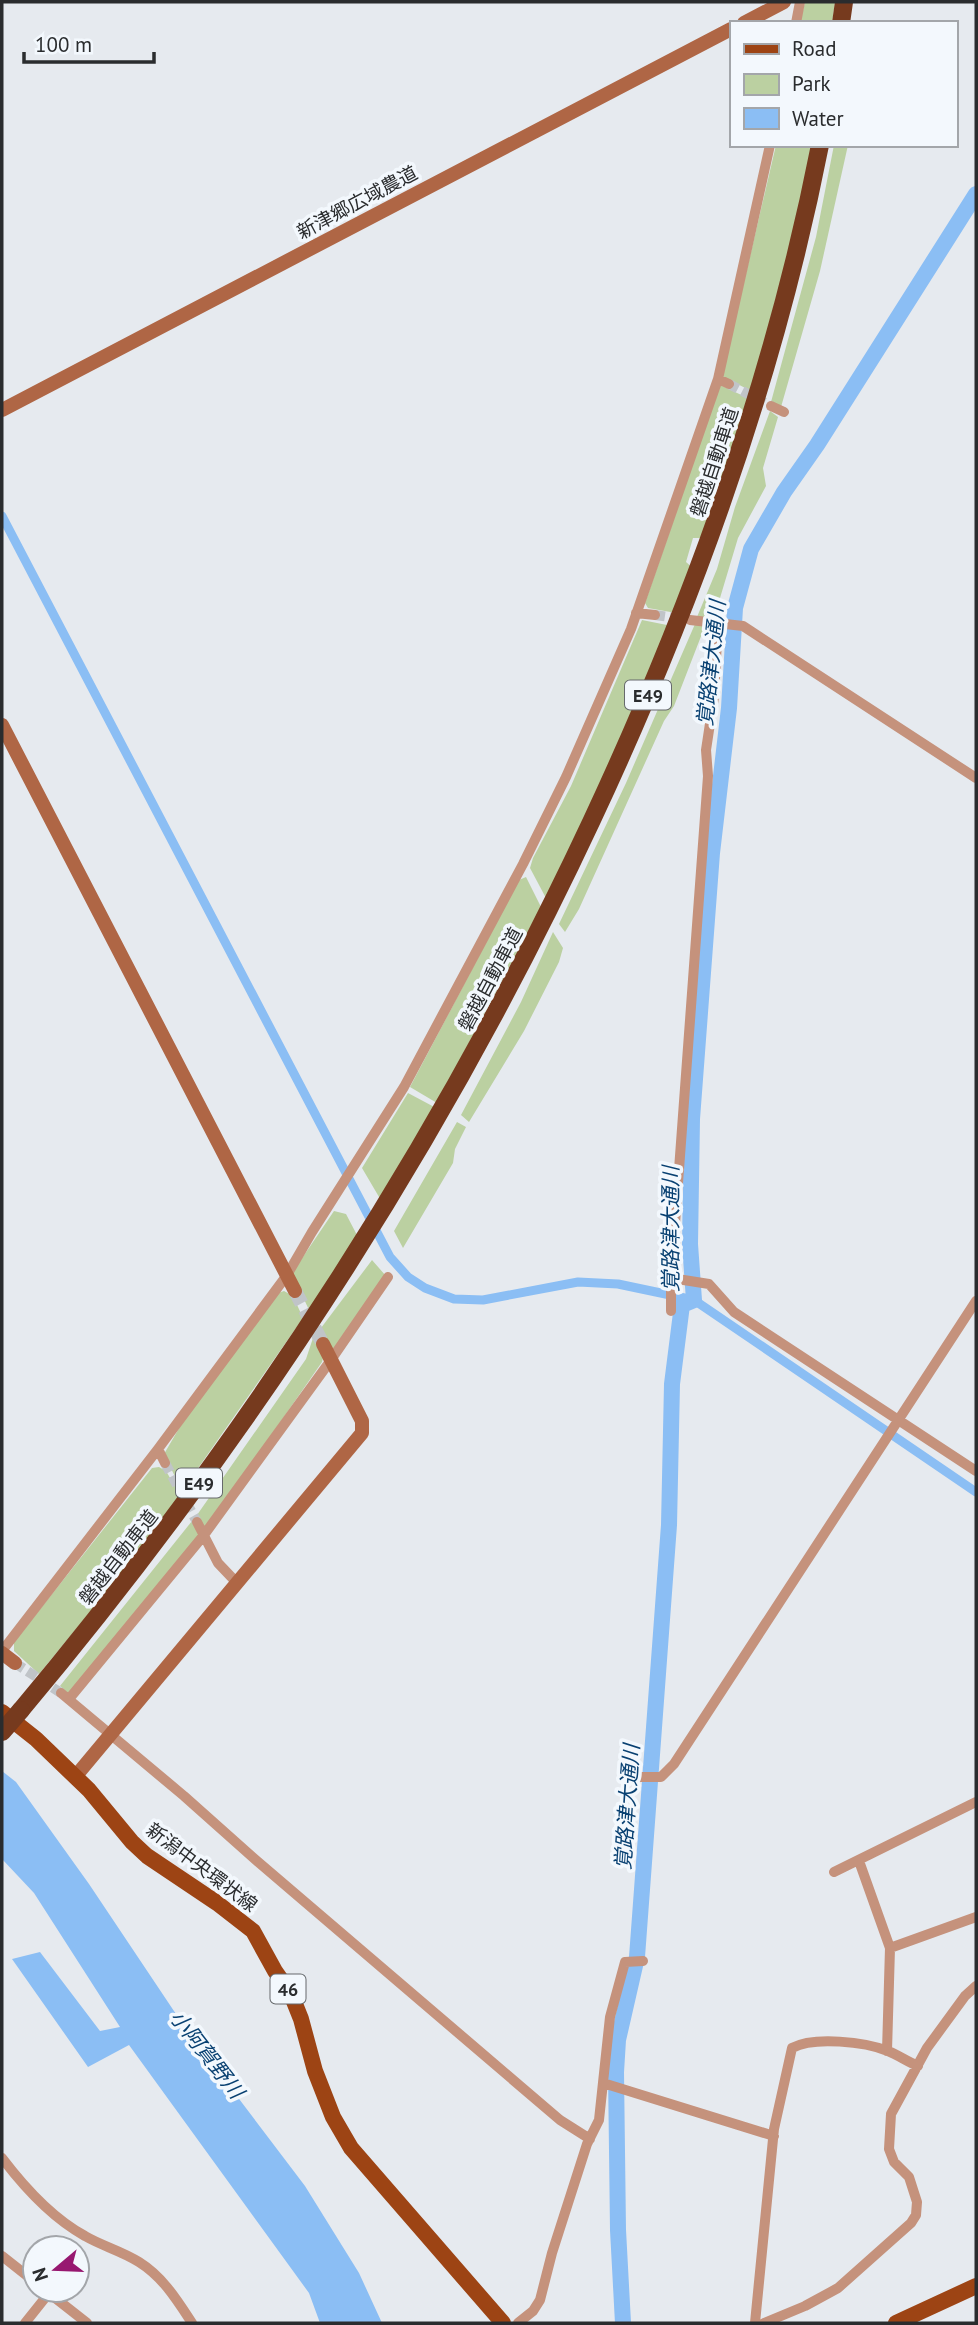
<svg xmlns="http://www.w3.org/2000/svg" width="978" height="2325" viewBox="0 0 978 2325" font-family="'PT Sans','Noto Sans JP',sans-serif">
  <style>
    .green { fill: #bbd0a1 }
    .water { fill: #8bbef4 }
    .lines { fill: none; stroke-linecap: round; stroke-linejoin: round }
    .canal { stroke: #8bbef4; stroke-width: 9 }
    .river { stroke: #8bbef4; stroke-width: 16 }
    .street-tunnel { stroke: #c0c4c8; stroke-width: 10; stroke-dasharray: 10 5; stroke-linecap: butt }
    .secondary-tunnel { stroke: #c0c4c8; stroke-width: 14; stroke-dasharray: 14 7; stroke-linecap: butt }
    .street { stroke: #c5927c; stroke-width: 10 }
    .secondary { stroke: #af6645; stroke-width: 14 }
    .primary { stroke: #9d4414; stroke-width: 16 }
    .highway { stroke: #763a1e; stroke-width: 18 }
    .highway-bridge { stroke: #763a1e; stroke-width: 18 }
    .labels { text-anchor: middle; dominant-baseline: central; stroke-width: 7; stroke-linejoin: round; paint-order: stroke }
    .shield { fill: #f3f8fd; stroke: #66696c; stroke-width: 2 }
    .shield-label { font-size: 18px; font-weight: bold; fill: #2a2c2e }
    .street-label { font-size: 19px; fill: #2a2c2e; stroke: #f3f8fd }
    .water-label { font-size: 21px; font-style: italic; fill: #094172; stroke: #f3f8fd }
  </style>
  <rect width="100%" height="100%" fill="#e6eaef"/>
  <path class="green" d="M805,2h30l-3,21h-32z
    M776,145h37l-19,86 -43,160 -29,-15z
    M834,145h14l-28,126 -39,136 -10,-5 45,-165z
    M720,385l30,14 -45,139h-12l-7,24 7,6 -17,45 -28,-5 -3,-5z
    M770,411l8,6 -15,51 3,18 -28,52 -24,80 -17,-1 20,-48 18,-62z
    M642,620l30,6 -125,274 -17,-32 3,-10 38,-72z
    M695,624l10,2 -31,80 -10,15 -85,188 -14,23 -6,-8 67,-141z
    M526,877l15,30 -104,196 -27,-16 109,-207z
    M553,932l10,16 -4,14 -35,69 -55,91 -8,-7 60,-113z
    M408,1093l30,16 -56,93 -20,-34z
    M457,1122l9,5 -11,22 -2,14 -50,85 -9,-17z
    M334,1211l12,3 12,23 -49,73 -17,-37z
    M372,1260l14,16 -53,75 -12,-23z
    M284,1291l9,5 10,22 -121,173 -18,-37 17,-29 97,-132z
    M313,1338l10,20 -1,4 -118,170 -7,-17 109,-156z
    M159,1467l7,4 14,24 -71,94 -70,85 -25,-23v-9l138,-174z
    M192,1521l9,16 -132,157 -9,-8z"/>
  <path class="water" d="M2,1771l14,11 73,102 97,145 119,157 54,87 23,50h-62l-11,-30 -180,-248 -41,22 -76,-108 28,-7 60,79 20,-4 -86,-134 -32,-34z"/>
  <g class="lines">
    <path class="canal" d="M2,516l388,741 18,20 17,11 29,11 29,1 95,-18 40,2 76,16 282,192"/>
    <path class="river" d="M623,2323l-5,-93 -2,-158 2,-32 19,-83 32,-432 3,-141 10,-79 12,-5 -4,-56 2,-125 20,-266 17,-145 6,-100 16,-59 33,-57 33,-47 159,-251"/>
    <path class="street-tunnel" d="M729,384l42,22
      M655,615l28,4
      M165,1463l32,59
      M15,1663l46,30"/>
    <path class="secondary-tunnel" d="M295,1291l28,53"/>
    <path class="street" d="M796,23l4,-21
      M718,379l11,5
      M771,406l13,6
      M636,613l19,2
      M690,620l53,6 233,152
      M671,1278l38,6 25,28 242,159
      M671,1311v-33l37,-502 -2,-26 8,-53 4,-75
      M158,1449l7,14
      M197,1522l21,41 19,20
      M2,1651l156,-202 129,-174 25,-43 92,-145 119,-223 43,-87 65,-148 87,-250 52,-234
      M61,1693l123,103 73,65 303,259 30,19
      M69,1699l135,-164 127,-175 57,-83
      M637,1777h24l13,-13 302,-463
      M859,1861l31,87 -3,103
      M834,1872l142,-70
      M890,1948l86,-31
      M603,2083l171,53
      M2,2158c22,29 50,60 83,78 17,10 37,15 54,26 24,15 38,38 53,61
      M2,2256l33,26
      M45,2290l42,33
      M25,2323l24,-30
      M518,2323l15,-12 7,-11 12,-47 35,-109 12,-24 11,-103 15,-55 18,-1
      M755,2323l19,-194 18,-81c22,-12 73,-6 96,3 10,4 20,11 30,15
      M764,2323l41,-17 33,-18 73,-65 5,-8 1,-13 -8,-25 -15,-15 -5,-13 2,-35 36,-66 38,-52 11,-10"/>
    <path class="secondary" d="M744,23l40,-21
      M2,410l729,-381
      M2,725l293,566
      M2,1653l13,10
      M75,1777l287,-344v-12l-39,-77"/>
    <path class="primary" d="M2,1712l34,27 53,51 43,52 15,14 70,47 36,28 22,40 16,23 10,25 14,52 18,46 18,31 152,175
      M896,2323l80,-37"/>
    <path class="highway" d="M841,23l3,-21
      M21,1710c228,-272 421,-569 571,-890 101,-216 182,-440 228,-675"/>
    <path class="highway-bridge" d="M2,1732l19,-22"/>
  </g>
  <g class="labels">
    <g class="shield">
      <rect x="625" y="680.5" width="46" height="29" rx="5"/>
      <rect x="176" y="1468.5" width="46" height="29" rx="5"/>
      <rect x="270.5" y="1974.5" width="35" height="29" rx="5"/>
    </g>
    <g class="shield-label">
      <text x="648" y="695">E49</text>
      <text x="199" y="1483">E49</text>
      <text x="288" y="1989">46</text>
    </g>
    <g class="street-label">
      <text transform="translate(357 202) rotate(-28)">新津郷広域農道</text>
      <text transform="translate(714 462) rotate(-72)">磐越自動車道</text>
      <text transform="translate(490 979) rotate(-62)">磐越自動車道</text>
      <text transform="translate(118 1557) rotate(-52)">磐越自動車道</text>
      <text transform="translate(202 1867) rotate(37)">新潟中央環状線</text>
    </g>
    <g class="water-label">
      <text transform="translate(711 663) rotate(-84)">覚路津大通川</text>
      <text transform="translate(670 1229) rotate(-90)">覚路津大通川</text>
      <text transform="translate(627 1807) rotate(-86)">覚路津大通川</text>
      <text transform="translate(207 2054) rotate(52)">小阿賀野川</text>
    </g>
  </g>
  <rect width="978" height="2325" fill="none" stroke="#2a2c2e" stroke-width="7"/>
  <rect x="730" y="21" width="228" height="126" fill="#f3f8fd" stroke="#a3a6aa" stroke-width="2"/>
  <rect x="744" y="44" width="35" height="10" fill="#9d4414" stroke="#a3a6aa" stroke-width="2"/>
  <text x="792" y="56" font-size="21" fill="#2a2c2e">Road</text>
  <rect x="744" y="74" width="35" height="21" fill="#bbd0a1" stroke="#a3a6aa" stroke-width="2"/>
  <text x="792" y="91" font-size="21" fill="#2a2c2e">Park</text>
  <rect x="744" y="108" width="35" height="21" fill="#8bbef4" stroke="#a3a6aa" stroke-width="2"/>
  <text x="792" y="126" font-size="21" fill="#2a2c2e">Water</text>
  <g transform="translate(56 2269) rotate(251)"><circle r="33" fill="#f3f8fd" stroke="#a3a6aa" stroke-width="2"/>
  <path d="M0-5L12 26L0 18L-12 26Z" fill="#971870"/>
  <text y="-10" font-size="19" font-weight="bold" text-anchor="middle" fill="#2a2c2e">N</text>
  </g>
  <path d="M24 52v10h130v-10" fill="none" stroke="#2a2c2e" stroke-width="3.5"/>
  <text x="35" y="52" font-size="21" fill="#2a2c2e" stroke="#f3f8fd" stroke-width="5" paint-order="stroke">100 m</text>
</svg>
